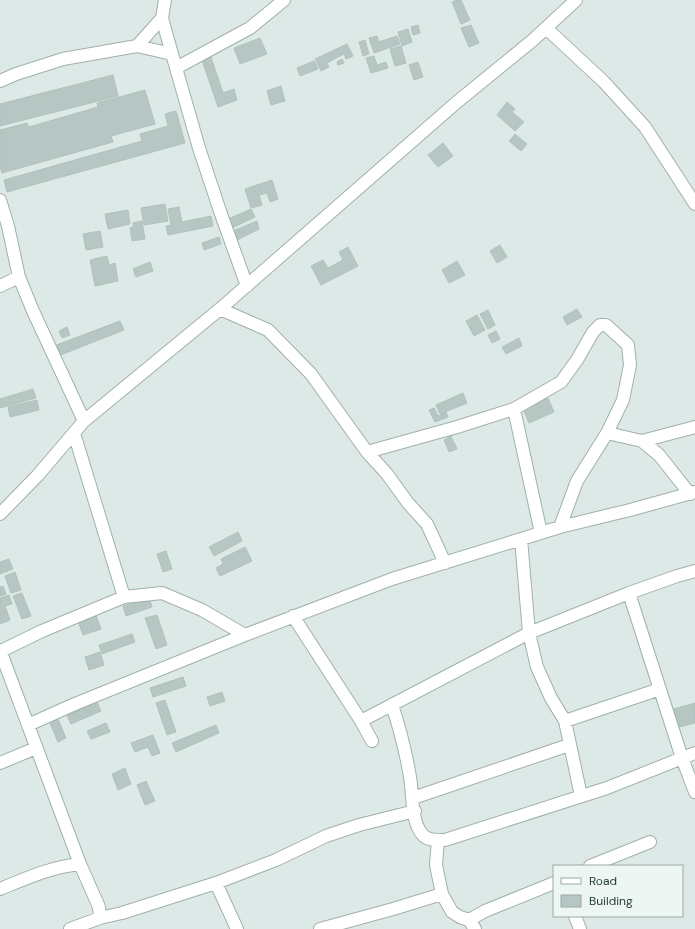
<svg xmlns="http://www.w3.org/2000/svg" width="695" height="929" viewBox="0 0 695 929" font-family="'DM Sans',sans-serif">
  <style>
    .building { fill: #b6c6c2; stroke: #b0c2be }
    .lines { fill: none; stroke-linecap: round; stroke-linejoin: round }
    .minor-casing { stroke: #a0b0ae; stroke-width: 14 }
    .minor { stroke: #fff; stroke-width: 12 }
  </style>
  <rect width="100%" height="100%" fill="#dde9e6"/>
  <path class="building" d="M456,0h5l9,20 -9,4 -9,-22z
    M418,25l2,8 -7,2 -2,-8z
    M471,25l8,18 -10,4 -8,-19z
    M408,29l4,13 -10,4 -4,-14z
    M377,36l2,6 18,-6 3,8 -26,9 -5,-15z
    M260,38l7,16 -27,10 -6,-16z
    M365,40l4,14 -6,2 -4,-14z
    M347,44l6,12 -7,3 -2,-5 -10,5 -7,4 2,4 -8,4 -6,-12z
    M401,46l5,17 -11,3 -5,-17z
    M374,56l3,9 9,-3 2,6 -17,5 -5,-15z
    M211,57l12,36 11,-4 3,11 -19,7 -16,-47z
    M342,59l2,4 -6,2 -1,-3z
    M314,61l4,8 -18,7 -3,-8z
    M418,62l5,15 -9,3 -5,-15z
    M113,75l5,21 -118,30v-22z
    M281,86l4,15 -14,4 -4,-14z
    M145,90l10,34 -44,12 2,6 -111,31 -2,-6v-37l27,-7 2,4 69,-20 -1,-4z
    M507,102l8,7 -3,3 12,10 -9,9 -18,-16z
    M176,111l9,32 -178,49 -3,-12 138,-39 -2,-7 28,-8 -3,-12z
    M515,134l12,10 -6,7 -12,-10z
    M443,143l10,13 -15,11 -10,-12z
    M272,180l6,19 -8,3 -3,-9 -8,2 3,10 -11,3 -6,-19z
    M165,204l3,17 -24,4 -3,-17z
    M179,207l3,15 29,-6 2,10 -45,9 -2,-9 5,-1 -3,-16z
    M251,209l4,8 -23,11 1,3 24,-10 2,8 -24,12 -9,-21z
    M128,210l2,14 -22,5 -3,-15z
    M142,221l3,18 -13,2 -2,-13 3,-1v-4z
    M100,231l3,16 -17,3 -3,-16z
    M219,237l2,7 -17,6 -2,-7z
    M500,245l7,12 -10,6 -7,-12z
    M348,247l10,19 -37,19 -10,-19 12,-6 5,8 15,-8 -4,-8z
    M107,256l2,9 6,-2 3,18 -23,5 -5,-26z
    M457,261l8,14 -16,8 -7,-13z
    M150,262l3,9 -17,6 -3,-8z
    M577,309l5,8 -15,8 -4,-8z
    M488,310l7,15 -7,4 -8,-15z
    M477,315l8,15 -11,6 -8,-15z
    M120,321l4,9 -66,26 -4,-10z
    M67,327l3,8 -8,3 -3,-7z
    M496,331l4,8 -8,4 -4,-8z
    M519,338l3,8 -16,8 -4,-7z
    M33,389l3,9 -36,10v-9z
    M463,393l4,10 -27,11 -4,-9z
    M548,398l6,14 -25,11 -6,-14z
    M37,400l2,10 -29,7 -2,-10z
    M434,408l4,8 8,-4 2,5 -13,5 -6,-12z
    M451,436l6,13 -8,3 -5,-12z
    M238,532l4,9 -28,15 -5,-9z
    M245,547l7,14 -32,15 -4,-8 7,-4 -2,-5z
    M166,551l6,18 -9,3 -6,-18z
    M9,559l4,10 -13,5v-12z
    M15,572l6,18 -10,3 -6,-17z
    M3,586l3,8 -6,2v-9z
    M22,593l9,23 -9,3 -9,-23z
    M9,595l3,9 -7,2 5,14 -10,4v-26z
    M149,597l3,10 -26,9 -3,-10z
    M96,615l5,14 -18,6 -5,-14z
    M157,615l10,30 -11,4 -11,-31z
    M132,634l3,8 -33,12 -3,-9z
    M100,652l4,13 -15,5 -4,-13z
    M183,677l3,9 -33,11 -3,-9z
    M222,692l3,9 -15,5 -3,-9z
    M165,700l11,32 -9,3 -11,-32z
    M97,702l4,9 -30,13 -4,-9z
    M695,703v20l-20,5 -5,-18z
    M58,719l8,19 -8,4 -8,-19z
    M106,723l4,9 -19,7 -4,-8z
    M216,725l3,8 -43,19 -4,-9z
    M153,735l7,18 -8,3 -4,-9 -13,5 -4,-9z
    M125,768l6,16 -13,6 -6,-16z
    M146,781l9,20 -10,4 -8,-20z"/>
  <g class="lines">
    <defs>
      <path id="minor" d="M165,0l-3,18 10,36 27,94 22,66 26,72
        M546,28l58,54 41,45 50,77
        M137,46l25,-28
        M176,68l74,-40 34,-28
        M0,81l16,-7 47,-15 74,-13 35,8
        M0,200l8,26 11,51 14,34 51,110
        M0,286l19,-9
        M220,309l48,21 43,44 56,78 20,22 21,29 19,21 18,39
        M514,409l27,124
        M74,433l50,164
        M607,433l35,8 53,-14
        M642,441l17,14 31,39
        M367,452l90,-25 57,-18 47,-27 16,-22 16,-28 7,-7h6l22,20 2,20 -7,35 -16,33 -30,48 -17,46
        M0,514l38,-39 46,-54 136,-112 237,-207 76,-62 43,-40
        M521,539l8,94 8,34 14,31 14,23 16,75
        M629,593l53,165 13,34
        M293,616l68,105 11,20
        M0,650l80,214 19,43 1,11
        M1,651l41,-20 82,-34 38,-4 40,17 43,25
        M392,705c8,24 14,48 18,72 3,17 1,44 12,57 5,7 15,6 23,6l162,-52 88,-35
        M361,721l168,-88 100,-40 48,-17 18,-5
        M565,721l95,-32
        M28,725l47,-21 170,-69 147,-56 168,-52 70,-17 65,-18
        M0,763l36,-15
        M413,798l156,-53
        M438,840l-2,25 6,29 10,18 8,5 9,3 6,9
        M590,866l60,-24
        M216,883l21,46
        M0,889c27,-11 51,-22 80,-25
        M575,916l5,13
        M469,920l16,-9 69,-28
        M70,929l30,-11 22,-5 94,-30 60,-23 50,-24 33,-11 56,-14
        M320,929l73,-20 49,-15"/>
    </defs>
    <use href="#minor" class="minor-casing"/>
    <use href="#minor" class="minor"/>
  </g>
  <rect x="553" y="865" width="130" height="52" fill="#edf6f3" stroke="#9baaa7"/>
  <rect x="561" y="878" width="20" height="6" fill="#ffffff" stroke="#9baaa7"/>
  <text x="589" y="885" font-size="12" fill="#1f3836">Road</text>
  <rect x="561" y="895" width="20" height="12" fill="#b6c6c2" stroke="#9baaa7"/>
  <text x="589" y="905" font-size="12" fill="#1f3836">Building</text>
</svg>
